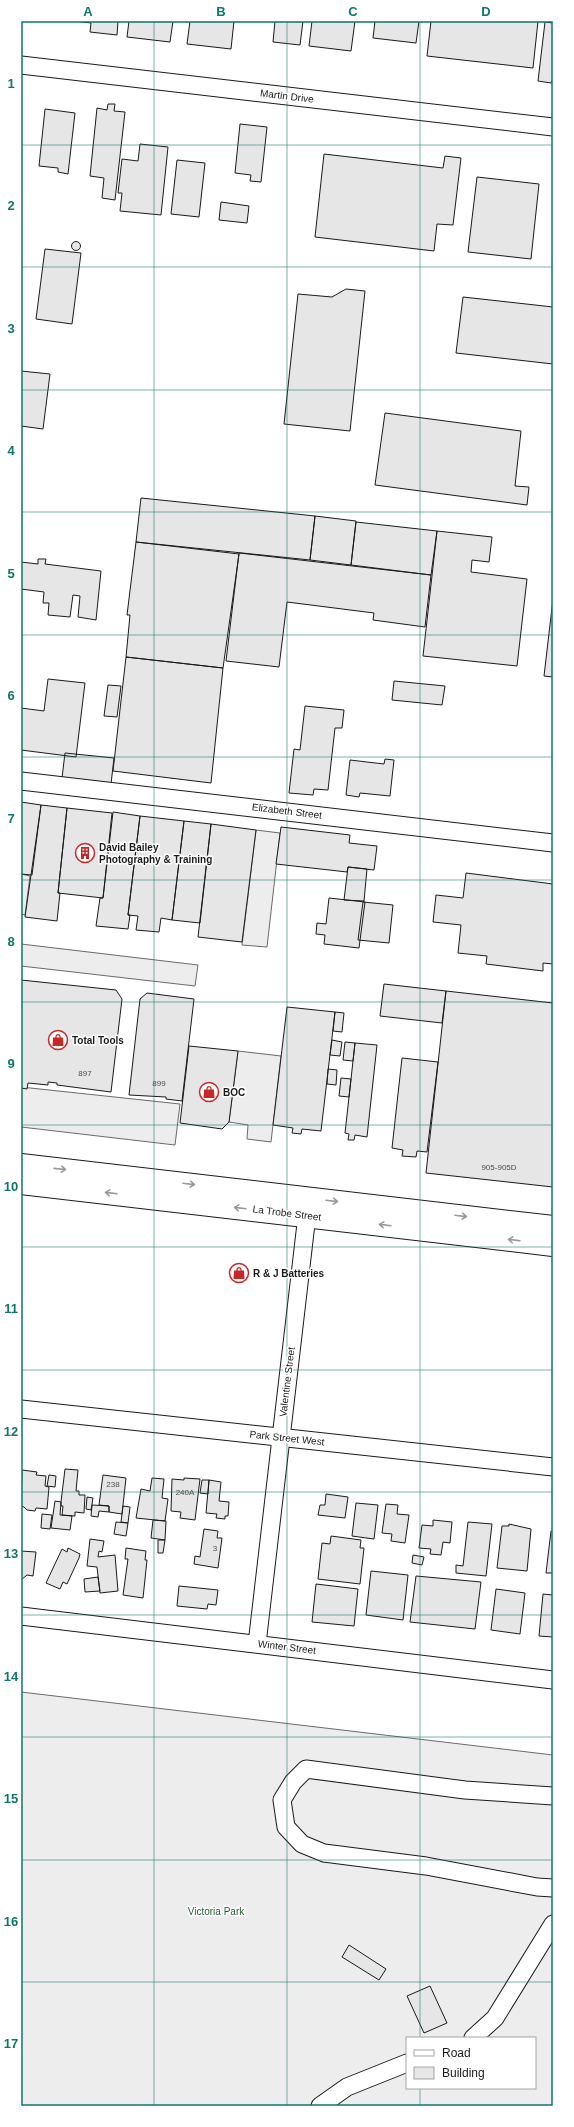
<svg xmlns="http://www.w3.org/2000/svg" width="574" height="2127" viewBox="0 0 574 2127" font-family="Helvetica,sans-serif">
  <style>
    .built { fill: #ededed; stroke: #6a6a6a; fill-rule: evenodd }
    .building { fill: #e6e6e6; stroke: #1a1a1a }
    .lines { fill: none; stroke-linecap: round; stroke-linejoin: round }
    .minor-casing { stroke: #1a1a1a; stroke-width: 19 }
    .major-casing { stroke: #1a1a1a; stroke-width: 24 }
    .minor { stroke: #fff; stroke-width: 17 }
    .major { stroke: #fff; stroke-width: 22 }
    .oneway { stroke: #989898 }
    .grid { fill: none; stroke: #0f766e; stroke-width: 1; stroke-opacity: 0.55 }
    .labels { text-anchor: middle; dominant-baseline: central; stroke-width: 3; stroke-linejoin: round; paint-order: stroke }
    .number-label { font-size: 8px; fill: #4d4d4d }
    .street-label { font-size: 10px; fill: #1a1a1a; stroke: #fff }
    .poi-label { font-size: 10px; font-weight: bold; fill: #1a1a1a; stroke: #fff; text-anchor: start }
    .park-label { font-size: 10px; fill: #2b5a34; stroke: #fff }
    .neatline { fill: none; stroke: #0f766e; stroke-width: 1.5 }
    .grid-label { font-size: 13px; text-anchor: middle; font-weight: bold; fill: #0f766e }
  </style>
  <rect width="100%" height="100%" fill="#fff"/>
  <path class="built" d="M256,830l24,3 -13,114 -25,-2z
    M21,874l9,2 -5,39 -4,-1z
    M21,944l177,21 -3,21 -174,-20z
    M238,1051l43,5 -10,86 -24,-3 1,-14 -19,-3z
    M21,1087l159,17 -5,41 -154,-18z
    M21,1692l532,63v351h-532zM407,2038h128v50h-128z"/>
  <path class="building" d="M75,21h43l-1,14 -27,-3 1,-9z
    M129,21h44l-3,21 -43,-5z
    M190,21h44l-3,28 -44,-5z
    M275,21h28l-3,24 -27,-3z
    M312,21h43l-4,30 -42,-5z
    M375,21h44l-3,22 -43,-5z
    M431,21h107l-5,47 -106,-12z
    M545,22l8,1v55l-2,5 -13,-2z
    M108,104h7l-1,7 11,1 -10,88 -13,-2 2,-20 -14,-2 7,-68 10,2z
    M45,109l30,4 -7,61 -10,-2v-4l-19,-2z
    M240,124l27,3 -6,55 -11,-1 1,-6 -16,-2z
    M140,144l28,3 -7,68 -41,-4 2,-18h-4l4,-34 16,2z
    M324,154l119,14 2,-12 16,2 -8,67 -16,-1 -3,27 -119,-14z
    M177,160l28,3 -6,54 -28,-3z
    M477,177l62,7 -8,75 -63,-7z
    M221,202l28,4 -2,17 -28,-3z
    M71.5 246a4.5 4.5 0 1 1 9 0a4.5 4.5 0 1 1-9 0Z
    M45,249l36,4 -9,71 -36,-5z
    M346,289l19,2 -15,140 -66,-7 14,-130 34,3z
    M463,297l90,10v57l-97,-11z
    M21,371l29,3 -7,55 -22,-3z
    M385,413l136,18 -6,55 14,1 -2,18 -152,-20z
    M141,498l174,18 -5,44 -174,-18z
    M315,516l41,5 -5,44 -41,-5z
    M356,522l81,9 -6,44 -80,-10z
    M437,531l55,6 -3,25 -17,-2 -1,12 56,7 -10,87 -94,-10z
    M136,542l103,12 -16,114 -97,-11 4,-42h-3z
    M239,553l192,22 -6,52 -52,-7 1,-7 -87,-11 -8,65 -53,-6z
    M38,559h8l-1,5 56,7 -5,49 -18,-3 2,-21 -7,-1 -3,22 -22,-2 1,-12h-6l1,-11 -23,-3v-27l17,2z
    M553,599v78l-9,-1z
    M126,657l97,11 -12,115 -98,-12z
    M48,679l37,4 -9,74 -55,-7v-42l23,3z
    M394,681l51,5 -3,19 -50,-5z
    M108,685l13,1 -4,31 -13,-1z
    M305,706l39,4 -2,18h-7l-7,62 -14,-1 -1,6 -24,-2 5,-44 6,1z
    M65,753l49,5 -3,26 -49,-6z
    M385,759l9,1 -4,36 -30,-3 -1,4 -13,-2 4,-35 34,4z
    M21,802l20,3 -9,70 -11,-1z
    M41,805l26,3 -9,85h2l-3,28 -32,-4z
    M67,808l45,5 -9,85 -45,-5z
    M113,812l27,4 -12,99h2l-2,14 -32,-3 4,-28h3z
    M140,816l44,5 -12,99 -11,-2 -2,14 -23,-2 2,-14 -10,-1z
    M184,821l27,3 -11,99 -28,-3z
    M211,824l45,6 -14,112 -44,-5z
    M281,827l69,8 -1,8 28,3 -3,24 -26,-3 -1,5 -71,-8z
    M348,867l19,2 -3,32 -20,-1z
    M466,873l87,11v80l-10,-1v8l-57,-7 1,-8 -29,-3 3,-28 -28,-3 3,-27 27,3z
    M329,898l36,4 -6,46 -35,-4 1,-9 -9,-1 1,-11 9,1z
    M363,902l30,3 -4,38 -31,-3z
    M21,980l95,10 6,9 -11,93 -54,-7v-2l-9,-1v3l-20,-2 -1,6 -6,-1z
    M384,984l62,7 -4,32 -62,-7z
    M446,991l107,12v184l-127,-14z
    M147,993l47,6 -12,102 -16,-2v-2l-37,-2 11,-96z
    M287,1007l48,5 -14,119 -19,-2 -1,5 -9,-1 1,-5 -20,-3z
    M335,1012l9,1 -2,19 -9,-1z
    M332,1040l10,2 -2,14 -10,-1z
    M345,1042l10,1 -2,18 -10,-1z
    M355,1043l22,2 -10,92 -12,-2 -1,5h-6l1,-6 -4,-1z
    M189,1046l49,5 -9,71 -7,7 -42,-6z
    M402,1058l36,4 -11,90 -10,-1 -1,6 -14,-1 1,-6 -11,-2z
    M328,1069l9,1 -1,15 -9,-1z
    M341,1078l10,1 -2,18 -10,-1z
    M65,1469l13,1 -2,21h3v4h6l-1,18 -9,-1v4l-13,-1 1,-9h-2v-4z
    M22,1470l15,2 -1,3 10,1 -1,10 4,1 -2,22 -11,-1 -1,3 -8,-1 -3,-3 -3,-1z
    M49,1475l7,1 -1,11 -8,-1z
    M103,1475l23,3 -4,36 -13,-2v-6l-10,-1z
    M152,1478l12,1 -2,19 6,1 -3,22 -29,-3 5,-29 9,2z
    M184,1478l16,1 -5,41 -15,-2 1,-6 -10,-1 1,-32 12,1z
    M202,1480h7l-1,14 -8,-1z
    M209,1480l12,2 -2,19 10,1 -1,14h-3v3l-9,-1 1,-4 -11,-1z
    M326,1494l22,3 -3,21 -27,-3 2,-10h5z
    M87,1497l6,1 -2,12 -5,-1z
    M55,1501l6,1 -1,13 12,1 -2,14 -19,-2z
    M356,1503l22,2 -4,34 -22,-3z
    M386,1504l12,1 -1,9 12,1 -4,28 -14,-2 1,-7 -10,-1z
    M92,1505l17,1v6l-10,-1 -1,6 -7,-1z
    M123,1506l7,1 -2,16 -7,-1z
    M42,1514l10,1 -2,14 -9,-1z
    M153,1520l13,1 -1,19 -14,-2z
    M433,1520l19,2 -2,21 -7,-1 -2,13 -11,-1 1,-5 -12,-1 3,-23 11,1z
    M116,1522l12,1 -2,13 -12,-2z
    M468,1522l24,2 -6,52 -30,-3v-8l7,1z
    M509,1524l22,5 -4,42 -30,-3 5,-42h7z
    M204,1529l14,2 -1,7h5l-4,30 -24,-4 1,-8 5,1z
    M551,1531h2v42h-7z
    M331,1536l30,4 -1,8h4l-4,36 -42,-5 4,-36 8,1z
    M90,1539l14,2 -2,11 -3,-1 -1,6 17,-2 3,36 -18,2 -3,-26 -10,-1z
    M158,1540h7l-2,13h-5z
    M68,1548l12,6 -1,4 -12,26 -4,-2 -3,7 -14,-6 16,-34 5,3z
    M126,1548l20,3 -1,9h2l-4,38 -20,-3 5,-36h-3z
    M21,1551l15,1 -3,24 -6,-1 -6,5z
    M413,1555l11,2 -2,8 -10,-2z
    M371,1571l37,4 -5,45 -37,-5z
    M416,1576l65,6 -6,47 -65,-7z
    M98,1577l2,14 -15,1 -1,-13z
    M316,1584l42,5 -4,37 -42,-4z
    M179,1586l39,4 -2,15 -8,-1 -1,5 -30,-3z
    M496,1589l29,4 -5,41 -29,-4z
    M543,1594l10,1v42l-14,-1z
    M349,1945l37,24 -7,11 -37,-23z
    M430,1986l17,37 -23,10 -17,-37z"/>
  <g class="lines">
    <defs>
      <path id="minor" d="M21,65l532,62
        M21,781l532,62
        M21,1409l532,58
        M21,1616l532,64
        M257,1644l50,-429
        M553,1796l-88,-6 -159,-21 -13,13 -11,18 4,27 16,17 22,9 102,13 111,21 16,1
        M473,2038l22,-20 58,-94
        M320,2106l27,-19 60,-24"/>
      <path id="major" d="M21,1165l532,62
        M21,1183l532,62"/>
    </defs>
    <use href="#minor" class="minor-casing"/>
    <use href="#major" class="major-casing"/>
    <use href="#minor" class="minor"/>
    <use href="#major" class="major"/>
  </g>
  <defs><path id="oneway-shaft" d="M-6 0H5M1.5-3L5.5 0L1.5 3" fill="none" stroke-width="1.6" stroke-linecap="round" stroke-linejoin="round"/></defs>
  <g class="oneway">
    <use href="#oneway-shaft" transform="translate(60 1169) rotate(6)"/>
    <use href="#oneway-shaft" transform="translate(189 1184) rotate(7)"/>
    <use href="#oneway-shaft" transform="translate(111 1193) rotate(-173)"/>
    <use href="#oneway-shaft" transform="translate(332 1201) rotate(7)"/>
    <use href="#oneway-shaft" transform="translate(240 1208) rotate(-173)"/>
    <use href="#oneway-shaft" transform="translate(461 1216) rotate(7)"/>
    <use href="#oneway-shaft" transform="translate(385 1225) rotate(-173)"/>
    <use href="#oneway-shaft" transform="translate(514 1240) rotate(-173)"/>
  </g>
  <path class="grid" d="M154,21v2085M287,21v2085M420,21v2017M21,145h532M21,267h532M21,390h532M21,512h532M21,635h532M21,757h532M21,880h532M21,1002h532M21,1125h532M21,1247h532M21,1370h532M21,1492h532M21,1615h532M21,1737h532M21,1860h532M21,1982h532M420,2088v18"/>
  <defs>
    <symbol id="building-ring" viewBox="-11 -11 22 22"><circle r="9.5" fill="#fff" stroke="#c62828" stroke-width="1.5"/><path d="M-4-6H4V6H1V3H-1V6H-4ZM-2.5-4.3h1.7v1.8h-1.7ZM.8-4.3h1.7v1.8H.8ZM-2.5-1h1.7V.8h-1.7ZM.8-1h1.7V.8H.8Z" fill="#c62828"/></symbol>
    <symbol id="shop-ring" viewBox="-11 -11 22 22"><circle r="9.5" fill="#fff" stroke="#c62828" stroke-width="1.5"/><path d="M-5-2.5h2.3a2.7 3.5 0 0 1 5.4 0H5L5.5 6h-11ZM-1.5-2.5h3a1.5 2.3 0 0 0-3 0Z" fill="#c62828"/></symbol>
  </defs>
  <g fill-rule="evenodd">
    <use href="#building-ring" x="74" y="842" width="22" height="22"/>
    <use href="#shop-ring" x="47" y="1029" width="22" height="22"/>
    <use href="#shop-ring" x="198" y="1081" width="22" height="22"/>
    <use href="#shop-ring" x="228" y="1262" width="22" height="22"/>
  </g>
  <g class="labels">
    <g class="number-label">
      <text x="85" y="1073">897</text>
      <text x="159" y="1083">899</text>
      <text x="499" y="1167">905-905D</text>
      <text x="113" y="1484">238</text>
      <text x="185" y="1492">240A</text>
      <text x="215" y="1548">3</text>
    </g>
    <g class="street-label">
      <text transform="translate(287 96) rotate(7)">Martin Drive</text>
      <text transform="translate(287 811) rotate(7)">Elizabeth Street</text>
      <text transform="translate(287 1213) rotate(7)">La Trobe Street</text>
      <text transform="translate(287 1382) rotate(-83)">Valentine Street</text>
      <text transform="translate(287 1438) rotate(6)">Park Street West</text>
      <text transform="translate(287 1647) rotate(7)">Winter Street</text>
    </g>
    <g class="poi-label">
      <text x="99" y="847">David Bailey<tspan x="99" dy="12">Photography &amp; Training</tspan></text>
      <text x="72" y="1040">Total Tools</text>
      <text x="223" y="1092">BOC</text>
      <text x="253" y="1273">R &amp; J Batteries</text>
    </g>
    <g class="park-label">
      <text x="216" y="1911">Victoria Park</text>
    </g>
  </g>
  <rect width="574" height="2127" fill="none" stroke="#ffffff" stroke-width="44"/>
  <rect x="406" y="2037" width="130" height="52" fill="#ffffff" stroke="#a3a3a3"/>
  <rect x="414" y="2050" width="20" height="6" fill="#ffffff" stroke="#a3a3a3"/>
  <text x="442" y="2057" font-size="12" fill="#1a1a1a">Road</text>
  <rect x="414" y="2067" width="20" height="12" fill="#e6e6e6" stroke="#a3a3a3"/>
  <text x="442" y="2077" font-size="12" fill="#1a1a1a">Building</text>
  <rect x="22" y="22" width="530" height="2083" class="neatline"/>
  <g class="grid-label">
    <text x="88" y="16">A</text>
    <text x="221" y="16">B</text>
    <text x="353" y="16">C</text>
    <text x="486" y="16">D</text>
    <text x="11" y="88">1</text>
    <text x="11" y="210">2</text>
    <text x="11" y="333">3</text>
    <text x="11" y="455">4</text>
    <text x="11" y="578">5</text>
    <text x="11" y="700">6</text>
    <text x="11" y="823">7</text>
    <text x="11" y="946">8</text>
    <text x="11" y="1068">9</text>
    <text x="11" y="1191">10</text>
    <text x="11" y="1313">11</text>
    <text x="11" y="1436">12</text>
    <text x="11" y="1558">13</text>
    <text x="11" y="1681">14</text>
    <text x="11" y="1803">15</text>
    <text x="11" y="1926">16</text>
    <text x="11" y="2048">17</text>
  </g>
</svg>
